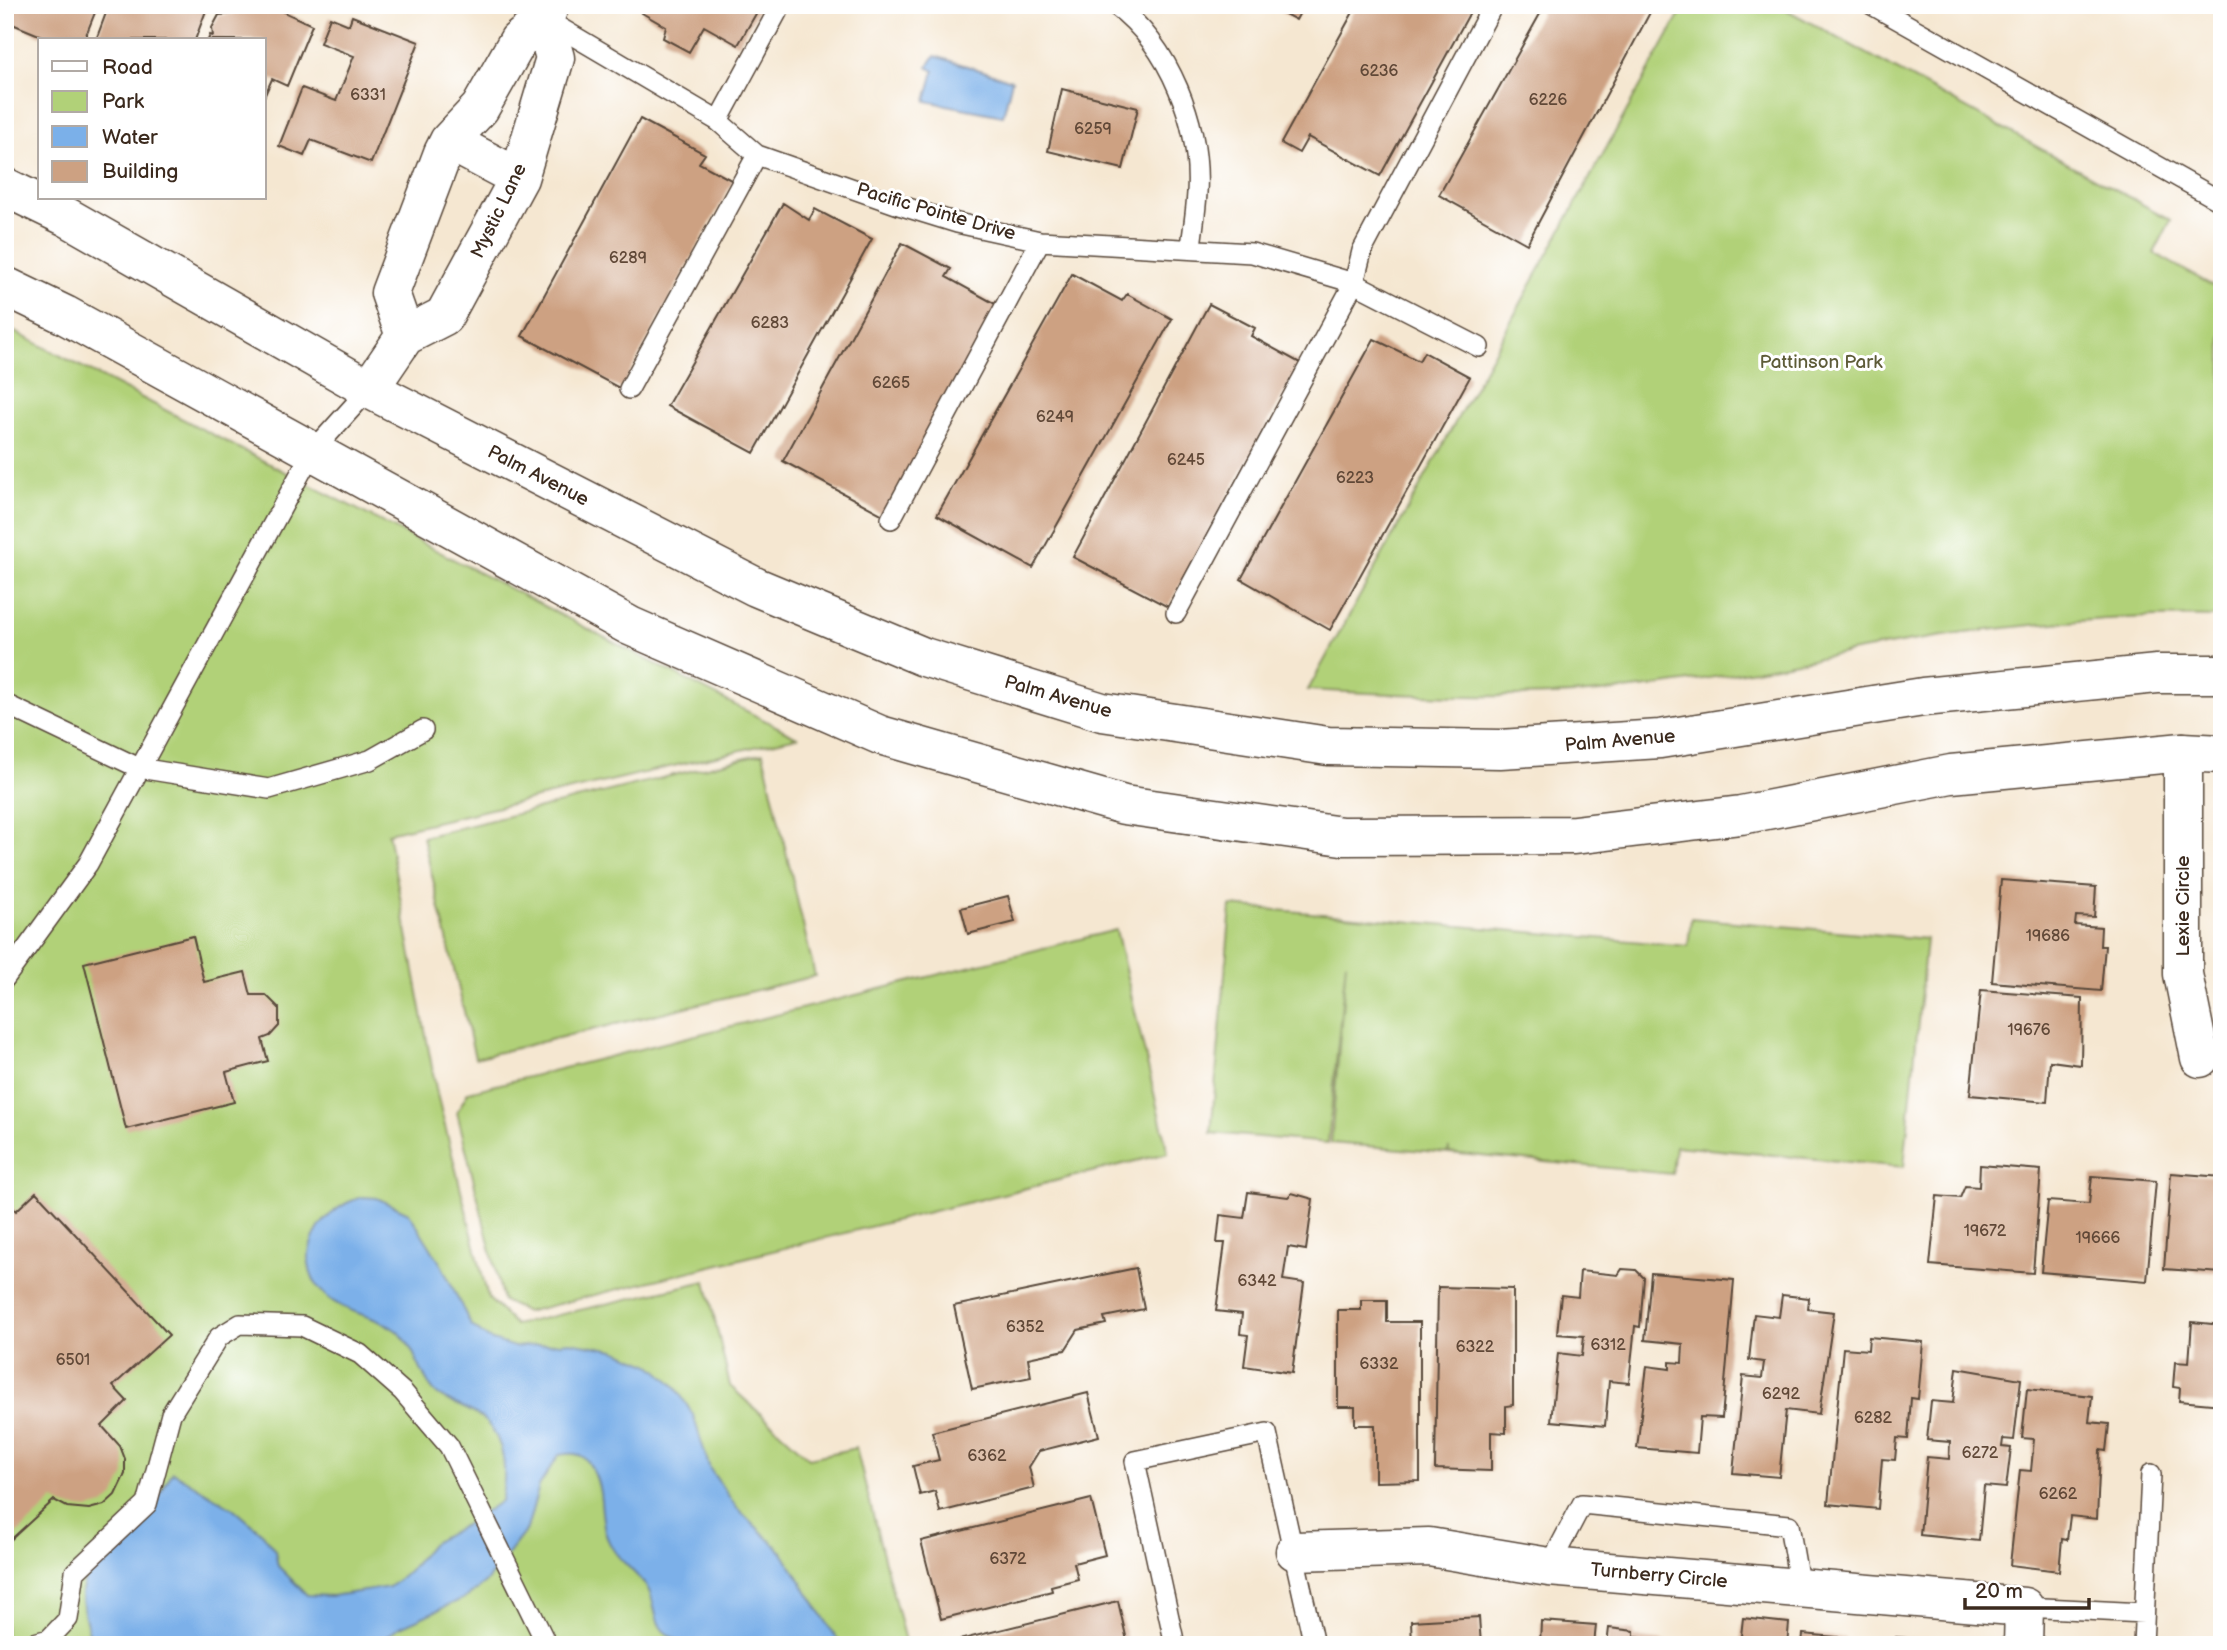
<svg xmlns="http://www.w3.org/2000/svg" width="2227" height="1650" viewBox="0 0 2227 1650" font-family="'Balsamiq Sans',sans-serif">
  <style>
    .green { fill: #b1d178; stroke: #767e4b; stroke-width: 2 }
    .water { fill: #7bb0e9; stroke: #5b6d84; stroke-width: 2 }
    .building { fill: #cda182 }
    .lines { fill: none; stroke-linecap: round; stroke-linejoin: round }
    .lane-casing { stroke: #574639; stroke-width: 22 }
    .street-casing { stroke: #574639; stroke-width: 41 }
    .secondary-casing { stroke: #574639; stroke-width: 41 }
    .lane { stroke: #fff; stroke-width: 19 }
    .street { stroke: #fff; stroke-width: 38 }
    .secondary { stroke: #fff; stroke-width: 38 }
    .labels { text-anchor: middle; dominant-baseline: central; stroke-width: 6; stroke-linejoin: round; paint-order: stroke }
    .number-label { font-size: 16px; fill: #604837 }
    .street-label { font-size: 19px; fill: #3b2a1e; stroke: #fff }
    .park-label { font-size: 19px; fill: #5e5c39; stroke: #fff }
  </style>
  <rect width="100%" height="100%" fill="#fff"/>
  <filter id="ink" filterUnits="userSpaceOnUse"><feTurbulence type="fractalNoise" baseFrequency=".0143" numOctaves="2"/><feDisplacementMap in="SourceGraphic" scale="14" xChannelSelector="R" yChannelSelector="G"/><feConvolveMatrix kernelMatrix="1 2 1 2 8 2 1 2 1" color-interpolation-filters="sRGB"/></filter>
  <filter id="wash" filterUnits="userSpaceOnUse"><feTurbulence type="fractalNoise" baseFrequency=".00686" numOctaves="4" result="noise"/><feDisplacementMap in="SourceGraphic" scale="28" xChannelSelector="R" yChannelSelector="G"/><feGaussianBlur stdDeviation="1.57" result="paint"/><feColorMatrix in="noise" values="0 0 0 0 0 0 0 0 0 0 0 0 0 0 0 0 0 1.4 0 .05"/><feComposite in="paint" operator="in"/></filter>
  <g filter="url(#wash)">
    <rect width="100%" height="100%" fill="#f5e7d1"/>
    <path class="green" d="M1685,5h93l393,215 -17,33 68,38v326c-96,-3 -190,6 -285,20 -94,14 -187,37 -281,49 -115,16 -233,10 -348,4z
      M5,327l792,410 -409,96 49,261 51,204 27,27 191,-44 24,105 79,72 47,-10 50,197h-901z
      M763,753l52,223 -340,82 -52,-221z
      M1231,906l457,40 3,-28 235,21 -22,228 -229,-21 -3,28 -223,-21v-5l-1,5 -117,-10 15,-181 -18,181 -117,-10z
      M1116,930l52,223 -642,159 -23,-11 -46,-189 11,-20z"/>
    <path class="water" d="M935,56l77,24 -9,36 -77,-15 8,-30 -7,-4z
      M363,1197l14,1 32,15 33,53 29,59 18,14 25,8 56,-5 45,8 38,16 22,20 18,29 17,54 27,39 46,45 58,92h-158c-6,-7 -16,-9 -21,-16 -9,-12 -7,-28 -14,-40 -13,-20 -35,-30 -42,-55 -8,-25 0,-45 -18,-72 -7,-10 -18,-9 -29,-7l-20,31 -12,43 -42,54 -18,14 -69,31 -21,17h-285c-8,-35 -22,-62 11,-88 10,-8 24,-11 32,-20 17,-20 23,-44 38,-65l61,37 29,25 12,17 3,15 29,29 25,1 57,-9 20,-16 22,-27 39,-22 31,-21c6,-27 5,-59 -16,-80 -13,-13 -33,-16 -47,-26 -19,-16 -22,-52 -44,-66 -22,-15 -52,-16 -71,-36 -34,-35 -2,-86 40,-96z"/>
    <g id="blocks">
      <path class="building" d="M5,5h93l-14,35h-33l-46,-19z
        M109,5h91l7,3 -12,32h-99z
        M235,5h34l43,20 -25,61 -15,-7 -8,18v-57h-56l2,-5 3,1 -1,-8 7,-13 13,-1z
        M647,5h114l-23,40 -34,-19 -15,26 -26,-14 3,-11 -24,-14z
        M1268,5h36l-8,15z
        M1357,5h117l-94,171 -72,-39 -9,16 -18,-10z
        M1545,5h109l-127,239 -88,-49z
        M352,16l67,26 -48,121 -60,-23 -7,16 -25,-10 23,-58 34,13 18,-45 -34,-13 10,-26 19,8z
        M1062,89l76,19 -15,61 -75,-18z
        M640,119l65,35 -6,9 34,18 -112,208 -99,-53z
        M783,203l26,17 6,-11 57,30 -118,214 -87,-47z
        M902,243l49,26 -5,8 53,29 -114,210 -102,-55z
        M1072,274l50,27 5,-7 45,25 -139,249 -96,-53z
        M1209,304l46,24 -4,8 49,27 -132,244 -95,-50z
        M1374,339l45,22 5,-9 46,25 -140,253 -89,-51z
        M2001,880l95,7 -2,30 -18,-1 -1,9 26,2 -1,19h5l-4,45 -109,-9z
        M1008,896l7,26 -47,12 -7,-26z
        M193,936l11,46 41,-10 6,23h15l13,13v18l-9,10 -8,3 6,22 -42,11 8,30 -108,27 -42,-166z
        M1981,990l101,8 -1,67 -31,-4 -3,41 -77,-7z
        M1980,1165l61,5 -8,103 -103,-8 7,-69 23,2 5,-12 14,1z
        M2171,1173l51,4v96l-58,-4z
        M2092,1176l64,5 -9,100 -106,-9 7,-71 41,3z
        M36,1192l133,143 -56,51 14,15 -25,25 18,20 5,13v15l-10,21 -11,10 -15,4 -22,-2 -13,-7 -49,45v-346l11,12z
        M1248,1192l40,5 4,-4 21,6 -7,51 -18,-3 -5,33 21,3 -12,90 -48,-7 4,-31 -8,-1 2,-20 -26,-3 9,-68h-8l3,-28 24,3z
        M1136,1268l8,41 -40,8 2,7 -28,6 -13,20 -37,8 3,19 -59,12 -18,-83z
        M1622,1269l14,1 8,8 -4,49 -5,-1 -6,57 -20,-2 -4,45 -54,-5 7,-68 24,3 2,-20 -27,-2 4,-39 17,2 2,-26 38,4z
        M1651,1273l83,7 -12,138 -22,-1 -3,36 -60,-5 10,-82 23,3v-7l12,1 1,-19 -38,-4z
        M1438,1287l75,2v116l-7,1v27l-15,-1v39l-56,-2z
        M1782,1295l27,3 -1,11 26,3 -15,102 -33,-4 -7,67 -46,-4 10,-97 19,2 2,-16 -15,-2 5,-46 25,3z
        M1361,1300h26v22h33v159l-45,1v-57h-20v-18h-17v-97h23z
        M2192,1322l30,3v80l-43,-4 1,-13 -7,-1 2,-25 14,1z
        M1869,1337l54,5 -5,57 -7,-1 -3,41 -11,-1 -2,22 -13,-1 -4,50 -50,-5 15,-156 25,2z
        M1957,1368l64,11 -7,61 -11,-1 -1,8 9,1 -5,40 -22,-2 -5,55 -59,-6 7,-78 22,2 1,-17 -23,-2 4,-39 22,2z
        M2027,1389l65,7 -3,26 20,2 -3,27 -6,-1 -3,69 -27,-3 -3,24 -5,-1 -3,32 -49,-6 10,-95 11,1 3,-32 -12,-1z
        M1088,1393l11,43 -60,15 -10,16 5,21 -94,24 -5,-21 -15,4 -7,-29 26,-6 -7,-28z
        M1091,1499l14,56 -31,8 4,16 -27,7 1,5 -111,28 -20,-78z
        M1118,1601l10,44h-173v-4z
        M1479,1617l2,28h-69l-1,-24z
        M1743,1618l46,5 -2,22h-47z
        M1541,1621l55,4 -2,20h-54z
        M1609,1628l25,3v6l60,8h-87z
        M1803,1634l43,4 -1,7h-43z
        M1896,1637l44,4v4h-45z"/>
    </g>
  </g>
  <g filter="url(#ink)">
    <use href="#blocks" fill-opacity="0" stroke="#574639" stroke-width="2"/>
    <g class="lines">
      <defs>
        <path id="lane" d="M1115,5c55,41 86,120 82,188 -1,18 -4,36 -6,54
          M1872,5l350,197
          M545,19l173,102 39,34 145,51 55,17 83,18 212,12 102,30 125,64
          M718,121l63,-116
          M629,389l128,-234
          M891,519l149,-278
          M1176,613l178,-330 8,-32 131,-246
          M5,704l134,64 130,21 101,-29 53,-30
          M5,978l83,-114 224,-412 57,-63
          M1549,1567l33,-63 207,21 11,63
          M2024,1607l120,6
          M27,1645l22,-6 19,-20 7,-47 72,-68 24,-90 48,-77 21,-13 62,2 58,28 43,38 46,54 98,199
          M1175,1645l-40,-184 132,-28 47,212
          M2143,1645l8,-171"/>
        <path id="street" d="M449,141l70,37
          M405,336l-15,-43 53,-140 6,-12 31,-33 38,-67 26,-22 6,-14
          M369,389l36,-53 39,-20 75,-138 36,-120 -11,-39
          M2183,752v222l17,84
          M1295,1551l134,-4 120,20 475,40 -1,38"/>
        <path id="secondary" d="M5,187l62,30 302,172 387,198 168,70 178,55 226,34 172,3 160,-10 263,-42 234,-23h65
          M5,286l60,29 565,311 250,109 244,70 218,31 232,-1 167,-20 210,-41 232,-22 39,2"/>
      </defs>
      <use href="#lane" class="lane-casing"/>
      <use href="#street" class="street-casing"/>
      <use href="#secondary" class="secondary-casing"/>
      <use href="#lane" class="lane"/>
      <use href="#street" class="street"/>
      <use href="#secondary" class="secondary"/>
    </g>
  </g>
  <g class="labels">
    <g class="number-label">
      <text x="1379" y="71">6236</text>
      <text x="368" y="95">6331</text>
      <text x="1548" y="100">6226</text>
      <text x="1093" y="129">6259</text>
      <text x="628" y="258">6289</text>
      <text x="770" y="323">6283</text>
      <text x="891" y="383">6265</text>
      <text x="1055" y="417">6249</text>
      <text x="1186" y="460">6245</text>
      <text x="1355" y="478">6223</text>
      <text x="2048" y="936">19686</text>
      <text x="2029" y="1030">19676</text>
      <text x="1985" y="1231">19672</text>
      <text x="2098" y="1238">19666</text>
      <text x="1257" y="1281">6342</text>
      <text x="1025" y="1327">6352</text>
      <text x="1608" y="1345">6312</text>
      <text x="1475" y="1347">6322</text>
      <text x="73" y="1360">6501</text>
      <text x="1379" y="1364">6332</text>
      <text x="1781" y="1394">6292</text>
      <text x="1873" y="1418">6282</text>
      <text x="1980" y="1453">6272</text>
      <text x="987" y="1456">6362</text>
      <text x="2058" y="1494">6262</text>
      <text x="1008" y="1559">6372</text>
    </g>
    <g class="street-label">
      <text transform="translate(499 211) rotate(-64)">Mystic Lane</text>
      <text transform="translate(936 212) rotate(16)">Pacific Pointe Drive</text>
      <text transform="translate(538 476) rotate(27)">Palm Avenue</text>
      <text transform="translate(1058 697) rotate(16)">Palm Avenue</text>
      <text transform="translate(1620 741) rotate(-5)">Palm Avenue</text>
      <text transform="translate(2183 906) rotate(-90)">Lexie Circle</text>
      <text transform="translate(1659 1576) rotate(5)">Turnberry Circle</text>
    </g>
    <g class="park-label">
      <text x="1821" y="362">Pattinson Park</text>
    </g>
  </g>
  <rect width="2227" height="1650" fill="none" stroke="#fff" stroke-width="28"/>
  <rect x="38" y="38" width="228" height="161" fill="#ffffff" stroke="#b1aaa5" stroke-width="2"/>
  <rect x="52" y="61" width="35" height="10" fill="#ffffff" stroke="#b1aaa5" stroke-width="2"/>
  <text x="102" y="74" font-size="21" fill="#3b2a1e">Road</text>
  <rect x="52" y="91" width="35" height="21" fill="#b1d178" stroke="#b1aaa5" stroke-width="2"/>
  <text x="102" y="108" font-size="21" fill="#3b2a1e">Park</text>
  <rect x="52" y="126" width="35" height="21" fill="#7bb0e9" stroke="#b1aaa5" stroke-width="2"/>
  <text x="102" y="144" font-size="21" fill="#3b2a1e">Water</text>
  <rect x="52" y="161" width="35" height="21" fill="#cda182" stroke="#b1aaa5" stroke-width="2"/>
  <text x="102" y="178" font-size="21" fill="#3b2a1e">Building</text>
  <path d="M1965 1598v10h124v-10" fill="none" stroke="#3b2a1e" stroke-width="3.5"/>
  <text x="1975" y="1598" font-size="21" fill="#3b2a1e" stroke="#ffffff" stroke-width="5" paint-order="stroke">20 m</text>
</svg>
